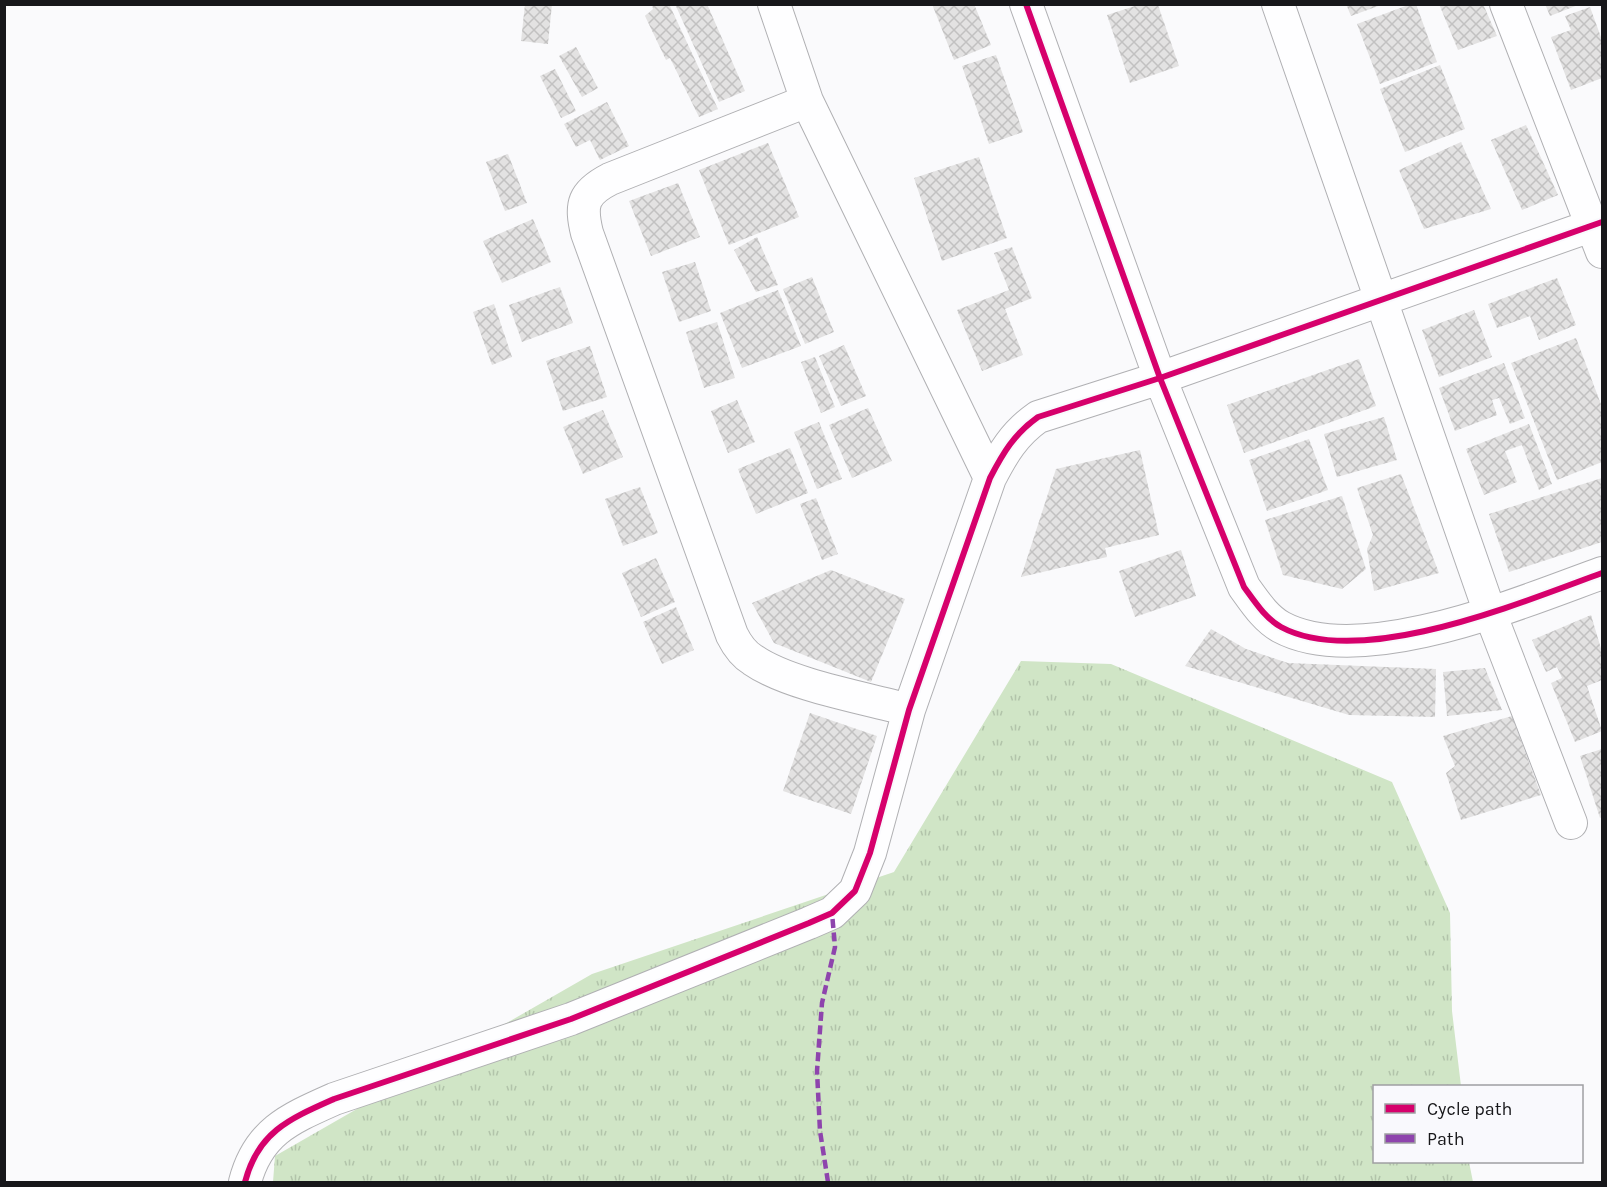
<svg xmlns="http://www.w3.org/2000/svg" width="1607" height="1187" viewBox="0 0 1607 1187" font-family="Karla,sans-serif">
  <style>
    .grass { fill: url(#grass-tufts) }
    .building { fill: url(#building-cross-hatch) }
    .lines { fill: none; stroke-linecap: round; stroke-linejoin: round }
    .street-casing { stroke: #b0b0b3; stroke-width: 34 }
    .street { stroke: #fefeff; stroke-width: 32 }
    .quiet { stroke: #8e44ad; stroke-width: 4.5; stroke-dasharray: 9 4.5; stroke-linecap: butt }
    .cycleway-casing { stroke: #f9f9fd; stroke-width: 10 }
    .cycleway { stroke: #d6006c; stroke-width: 6 }
  </style>
  <defs>
    <pattern id="grass-tufts" width="24" height="20" patternUnits="userSpaceOnUse" patternTransform="scale(1.5)"><rect width="24" height="20" fill="#d0e5c6"/><path d="M3 7l-1-3M5 7V3M7 7l1-3M15 17l-1-3M17 17v-4M19 17l1-3" fill="none" stroke="#b2c4aa"/></pattern>
    <pattern id="building-cross-hatch" width="8" height="8" patternUnits="userSpaceOnUse" patternTransform="scale(1.5)"><rect width="8" height="8" fill="#e3e2e2"/><path d="M0 0l8 8M0 8l8-8" fill="none" stroke="#c2c1c1"/></pattern>
  </defs>
  <rect width="100%" height="100%" fill="#fafafc"/>
  <path class="grass" d="M1021,661l90,3 281,118 58,131 2,98 9,75h-87v76h95l4,20h-1200l2,-26 317,-182 302,-102z"/>
  <path class="building" d="M525,4h27l-4,40 -27,-3z
    M652,4h17l49,105 -19,8 -29,-59 -4,2 -21,-44 8,-7z
    M675,4h32l38,87 -26,11z
    M932,4h42l17,41 -37,15z
    M1346,4h35v1l-30,11z
    M1411,4h5l21,58 -57,22 -23,-60z
    M1439,4h44l14,32 -39,14z
    M1545,4h33v1l-28,11z
    M1138,5h20l21,61 -49,17 -23,-68z
    M1590,7l12,33v38l-31,12 -20,-53 20,-7 -6,-14z
    M576,47l22,41 -16,9 -23,-41z
    M996,55l27,77 -34,12 -27,-78z
    M1440,65l25,64 -60,23 -25,-63z
    M555,69l21,42 -15,7 -21,-42z
    M607,102l22,44 -29,14 -10,-20 -14,7 -12,-23z
    M1526,125l32,70 -36,15 -31,-70z
    M1461,142l30,67 -67,20 -25,-59z
    M768,143l31,74 -70,28 -30,-75z
    M508,154l19,49 -22,8 -19,-49z
    M979,157l28,81 -65,23 -28,-83z
    M678,183l22,54 -49,19 -22,-55z
    M533,219l18,43 -49,21 -19,-42z
    M757,237l21,48 -22,7 -22,-42z
    M1012,247l20,51 -27,11 18,46 -41,16 -25,-61 52,-20 -15,-37z
    M695,262l16,49 -32,11 -17,-50z
    M812,277l22,55 -29,12 -22,-55z
    M1557,278l19,47 -37,15 -9,-24 -33,12 -9,-24z
    M560,287l13,36 -51,19 -13,-37z
    M778,290l23,56 -59,22 -22,-55z
    M494,304l18,53 -20,8 -19,-53z
    M1474,310l18,47 -53,20 -17,-47z
    M717,322l18,56 -31,10 -18,-56z
    M1576,338l26,69v55l-45,18 -46,-117z
    M844,345l22,51 -25,10 -22,-50z
    M590,346l17,51 -44,14 -17,-50z
    M815,357l20,50 -14,6 -20,-51z
    M1359,359l17,47 -132,47 -17,-48z
    M1504,363l21,55 -15,6 -11,-26 -7,2 5,15 -42,16 -16,-43z
    M737,400l18,42 -27,11 -17,-42z
    M868,408l24,53 -40,17 -23,-53z
    M603,410l20,47 -40,17 -20,-47z
    M1384,417l13,43 -60,17 -13,-43z
    M819,422l23,57 -25,10 -23,-57z
    M1529,424l23,60 -13,6 -17,-45 -17,6 12,31 -33,13 -18,-46z
    M1309,439l19,51 -61,21 -18,-51z
    M790,448l18,45 -52,21 -18,-45z
    M1140,450l19,85 -54,13 2,9 -86,20 35,-108z
    M1401,474l38,99 -65,18 -7,-42 6,-14 -16,-47z
    M1602,478v64l-93,30 -20,-58z
    M640,487l18,46 -35,13 -18,-47z
    M1342,496l24,73 -24,20 -59,-14 -18,-55z
    M816,498l22,56 -16,6 -22,-56z
    M1181,550l15,46 -61,21 -16,-46z
    M656,558l19,44 -34,15 -19,-44z
    M831,570l74,29 -34,83 -97,-39 -22,-40z
    M676,607l18,43 -32,14 -19,-42z
    M1591,615l11,37v28l-15,6 15,45 -27,11 -24,-59 11,-5 -5,-11 -11,5 -14,-32z
    M1211,629l35,20 42,14 148,6 -1,48 -86,-2 -164,-49z
    M1485,668l17,42 -55,6 -4,-44z
    M810,713l67,23 -26,78 -68,-23z
    M1512,716l29,79 -80,25 -15,-47 9,-7 -12,-30z
    M1602,749v68l-2,1 -20,-62z"/>
  <g class="lines">
    <defs>
      <path id="street" d="M774,4l33,97 183,377
        M1026,4l134,374 84,209c11,15 21,31 37,40 80,43 241,-25 321,-54
        M1278,4l212,609 81,210
        M1506,4l96,248
        M807,101l-197,78c-27,14 -30,25 -23,54l145,402c5,10 11,19 21,25 36,25 112,38 156,50
        M245,1182c13,-50 44,-63 89,-83l237,-80 238,-96 23,-10 23,-22 15,-38 39,-143 81,-232c13,-25 24,-44 48,-61l122,-39 442,-156"/>
    </defs>
    <use href="#street" class="street-casing"/>
    <use href="#street" class="street"/>
    <path class="quiet" d="M828,1182l-8,-51 -3,-60 5,-68 13,-56 -3,-34"/>
    <defs>
      <path id="cycleway" d="M1026,4l134,374 84,209c11,15 21,31 37,40 80,43 241,-25 321,-54
        M245,1182c13,-50 44,-63 89,-83l237,-80 238,-96 23,-10 23,-22 15,-38 39,-143 81,-232c13,-25 24,-44 48,-61l122,-39 442,-156"/>
    </defs>
    <use href="#cycleway" class="cycleway-casing"/>
    <use href="#cycleway" class="cycleway"/>
  </g>
  <rect width="1607" height="1187" fill="none" stroke="#17171a" stroke-width="12"/>
  <rect x="1373" y="1085" width="210" height="78" fill="#f9f9fd" stroke="#9f9fa2" stroke-width="1.5"/>
  <rect x="1385" y="1104" width="30" height="9" fill="#d6006c" stroke="#9f9fa2" stroke-width="1.5"/>
  <text x="1427" y="1115" font-size="18" fill="#17171a">Cycle path</text>
  <rect x="1385" y="1134" width="30" height="9" fill="#8e44ad" stroke="#9f9fa2" stroke-width="1.5"/>
  <text x="1427" y="1145" font-size="18" fill="#17171a">Path</text>
</svg>
